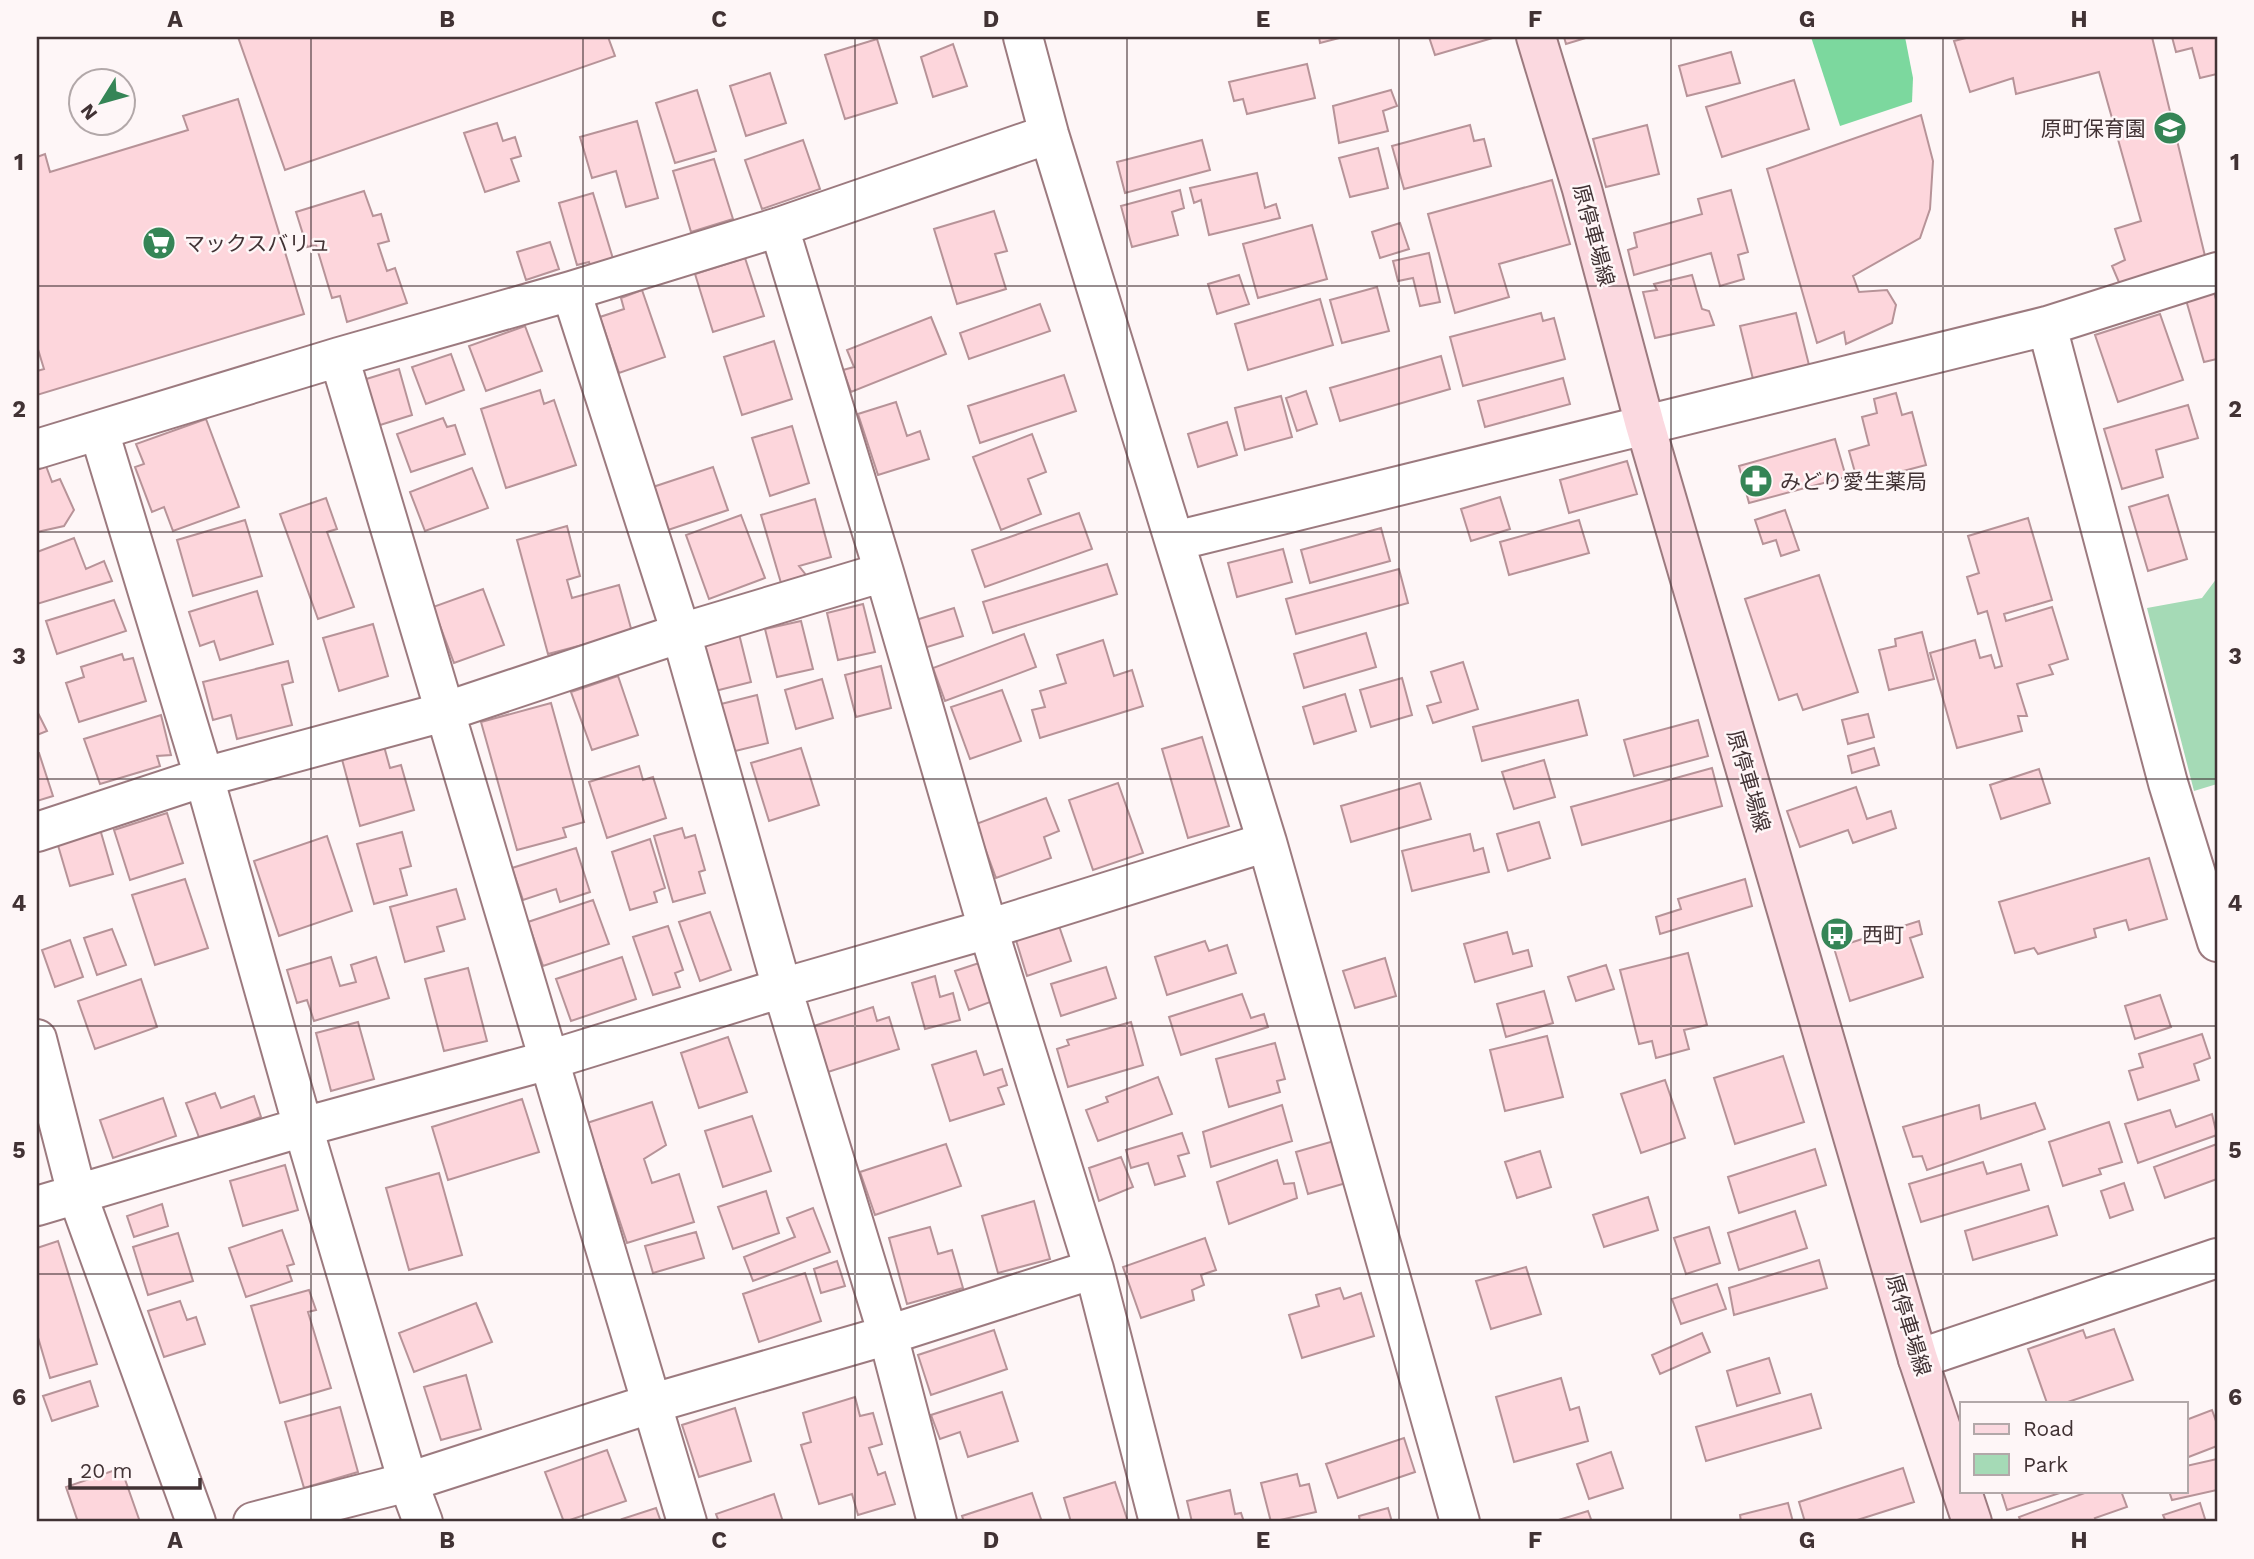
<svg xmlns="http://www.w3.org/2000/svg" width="2254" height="1559" viewBox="0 0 2254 1559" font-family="'Work Sans','Noto Sans JP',sans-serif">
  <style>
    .green { fill: #a5dab6 }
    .forest { fill: #7cd89e }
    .building { fill: #fdd6dc; stroke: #b79398; stroke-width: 2 }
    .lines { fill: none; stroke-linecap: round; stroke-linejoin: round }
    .minor-casing { stroke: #9c7a7f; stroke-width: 42 }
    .secondary-casing { stroke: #9c7a7f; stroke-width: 42 }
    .minor { stroke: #fff; stroke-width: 38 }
    .secondary { stroke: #fbd9e0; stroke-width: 38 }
    .grid { fill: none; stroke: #413234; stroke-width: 2; stroke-opacity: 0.55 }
    .labels { text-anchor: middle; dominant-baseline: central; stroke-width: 5; stroke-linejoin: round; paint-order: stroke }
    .poi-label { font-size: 21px; fill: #413234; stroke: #fef6f7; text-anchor: start }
    .street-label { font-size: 21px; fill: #413234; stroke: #fef6f7 }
    .neatline { fill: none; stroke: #413234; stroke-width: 2.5 }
    .grid-label { font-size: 23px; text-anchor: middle; font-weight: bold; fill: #413234 }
  </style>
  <rect width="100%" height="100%" fill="#fef6f7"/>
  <path class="green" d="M2217,578v206l-23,7 -47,-183 55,-10z"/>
  <path class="forest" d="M1811,37h94l8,41 -1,24 -72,24z"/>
  <path class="building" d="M238,37h370l7,19 -330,114z
    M1319,37h24l-23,6z
    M1429,37h67l-61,18z
    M1564,37h25l-23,7z
    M1970,37h182l53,219 -30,9 3,6 -57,16 -9,-21 13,-6 -10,-31 26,-8 -42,-149 -83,22 -3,-16 -43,14 -16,-51z
    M2172,37h45v37l-17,4 -8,-30 -16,4z
    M877,39l20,64 -52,16 -20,-64z
    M953,44l14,42 -34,11 -12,-40z
    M1731,52l9,31 -53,13 -8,-30z
    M1307,64l8,34 -68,16 -4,-15 -9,2 -5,-19z
    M770,73l16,50 -40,13 -16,-50z
    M1794,80l15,49 -87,28 -16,-50z
    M697,90l19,61 -41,12 -19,-60z
    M1391,90l6,16 -14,5 5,20 -49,12 -6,-37z
    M238,99l66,215 -267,81v-24l7,-2 -7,-23v-189l8,-3 5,18 138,-42 -5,-14z
    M1921,115l12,46 -3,48 -10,29 -67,38 6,16 28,-2 9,15 -4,18 -46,21 -2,-12 -27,11 -50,-174z
    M637,121l21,77 -32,9 -10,-36 -24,7 -12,-41z
    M497,123l6,18 12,-4 6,19 -10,3 8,22 -34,11 -21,-59z
    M1470,125l4,16 10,-2 7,27 -87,23 -12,-43z
    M1647,125l12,49 -53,13 -13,-48z
    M803,140l17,49 -58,20 -17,-49z
    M1202,140l8,30 -85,23 -8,-31z
    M1378,148l10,40 -38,9 -11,-39z
    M714,159l19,60 -42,13 -18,-61z
    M1257,173l8,35 11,-4 4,14 -71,17 -8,-35 -7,3 -4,-15z
    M1552,180l18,64 -71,20 10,33 -54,16 -27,-99z
    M1180,190l4,18 -12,4 6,23 -46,12 -11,-41z
    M1731,190l17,62 -10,3 6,24 -24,7 -9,-33 -77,22 -6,-25 9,-3 -3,-14 68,-19 -4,-15z
    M364,191l9,25 8,-2 8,27 -11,3 9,27 8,-3 12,35 -60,19 -7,-26 -8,2 -16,-53 -9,2 -11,-35z
    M593,193l21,69 -23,7 -2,-7 -12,3 -18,-62z
    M994,211l13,40 -12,3 11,35 -49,15 -23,-75z
    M1400,223l9,26 -29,9 -8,-26z
    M1312,225l15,54 -69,19 -15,-54z
    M550,242l9,27 -33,11 -9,-28z
    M1429,253l11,49 -20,4 -7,-28 -15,3 -5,-20z
    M745,258l19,58 -51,16 -18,-58z
    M1239,275l10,29 -32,10 -9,-30z
    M1692,275l10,34 7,2 5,14 -59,13 -12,-46 14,-2 -3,-6z
    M1377,287l12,44 -47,12 -12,-43z
    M642,290l23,67 -46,16 -19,-56 24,-8 -3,-11z
    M2214,292l3,11v56l-13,3 -18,-62z
    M1320,299l13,46 -85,25 -13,-46z
    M1040,304l10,27 -81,28 -9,-26z
    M1541,313l2,8 11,-3 11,41 -102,27 -13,-49z
    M1796,313l13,52 -56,14 -13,-53z
    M2160,314l23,66 -65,22 -23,-67z
    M931,317l15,37 -95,38 -8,-22 11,-3 -7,-17z
    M525,326l17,45 -56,20 -17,-45z
    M774,341l18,58 -50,16 -18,-58z
    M451,354l13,36 -38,14 -14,-37z
    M1441,356l9,33 -110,32 -10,-33z
    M399,369l13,46 -35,11 -14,-46z
    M1064,375l12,36 -96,32 -12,-37z
    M1563,378l7,26 -85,23 -7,-26z
    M540,390l4,14 10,-4 22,65 -70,23 -25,-79z
    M1306,391l11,33 -20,7 -11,-33z
    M1896,393l6,22 10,-3 14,53 -68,18 -9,-32 20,-6 -7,-28 15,-4 -3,-14z
    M1281,396l11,41 -47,13 -10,-42z
    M896,402l11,34 13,-5 9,28 -51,16 -20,-61z
    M2188,405l10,33 -42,12 7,27 -41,12 -18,-60z
    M443,418l4,9 8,-2 10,29 -54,18 -14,-38z
    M206,419l33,88 -66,24 -9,-24 -12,5 -17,-45 9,-3 -8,-20z
    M1227,422l10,33 -39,12 -10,-33z
    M792,426l17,57 -39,13 -18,-58z
    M1032,434l14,38 -18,7 13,35 -40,16 -28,-73z
    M1835,439l11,38 -97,26 -10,-37z
    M1627,461l10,33 -68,19 -9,-33z
    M46,466l6,16 8,-3 14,31 -10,16 -27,6v-62z
    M713,467l15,43 -63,21 -15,-43z
    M472,468l16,40 -63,23 -15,-39z
    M2168,495l19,64 -39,12 -19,-64z
    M1500,497l10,32 -39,12 -10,-32z
    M326,498l11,31 -10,3 27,75 -36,12 -38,-105z
    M815,499l16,58 -32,9 7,9 -25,8 -20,-68z
    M1785,510l14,40 -18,6 -5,-16 -13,4 -8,-24z
    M1079,513l13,36 -107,38 -13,-37z
    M741,515l24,63 -56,21 -23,-64z
    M2028,518l24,82 -48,14 2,7 46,-14 16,52 -19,6 4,9 -36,10 10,32h-9l4,15 -65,17 -27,-95 45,-13 5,18 11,-3 4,13 7,-2 -15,-55 -9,3 -11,-37 12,-4 -11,-37z
    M245,520l17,56 -69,20 -16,-56z
    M1579,520l10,33 -80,22 -9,-33z
    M567,526l13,50 -13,4 5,18 47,-13 13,47 -84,22 -31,-114z
    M1381,528l9,33 -80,22 -9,-33z
    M74,538l12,31 18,-8 8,20 -75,23v-52z
    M1283,549l9,33 -55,15 -9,-34z
    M1107,564l10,30 -124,39 -10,-31z
    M1399,569l9,34 -112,31 -10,-35z
    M1819,575l39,117 -55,18 -6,-16 -18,6 -34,-101z
    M483,589l21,56 -50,18 -21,-56z
    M257,591l16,53 -53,16 -6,-19 -14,5 -11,-34z
    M114,600l12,31 -69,23 -11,-33z
    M863,604l12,48 -37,8 -11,-47z
    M954,608l9,28 -39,12 -8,-28z
    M801,621l12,48 -36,8 -12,-48z
    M373,624l15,52 -49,15 -16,-53z
    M1922,632l12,47 -45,11 -10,-40 17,-4 -1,-7z
    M1366,633l10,34 -72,21 -10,-34z
    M739,634l12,48 -36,9 -12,-48z
    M1024,634l12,33 -91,34 -12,-33z
    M1103,640l11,36 18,-6 11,36 -103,32 -8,-28 13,-3 -5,-16 26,-8 -9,-28z
    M122,654l2,6 9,-2 13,43 -67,21 -13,-39 18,-6 -3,-10z
    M288,661l5,21 -11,3 10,40 -55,14 -6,-24 -18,5 -10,-38z
    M1463,662l15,47 -45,14 -6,-17 14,-4 -10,-30z
    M881,666l10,42 -35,9 -11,-42z
    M618,676l20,59 -46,15 -21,-58z
    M1402,678l10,37 -41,12 -11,-37z
    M822,679l11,39 -37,11 -11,-39z
    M1002,690l19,51 -51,18 -19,-52z
    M1345,694l11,37 -42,13 -11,-37z
    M757,695l11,48 -37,9 -10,-48z
    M1578,700l9,35 -105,26 -9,-34z
    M551,703l33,119 -21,6 3,9 -49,13 -36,-128z
    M37,711l10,20 -10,4z
    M1868,714l6,23 -26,7 -6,-24z
    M161,715l10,40 -14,1 3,10 -60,18 -16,-45z
    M1698,720l10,36 -74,20 -10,-36z
    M1202,737l27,89 -41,12 -26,-89z
    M382,739l8,29 11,-3 13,45 -54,16 -20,-74z
    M801,748l18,57 -50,16 -18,-58z
    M1874,748l5,17 -27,8 -4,-17z
    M37,753h2l14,43 -16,5z
    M1544,760l11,37 -41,12 -12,-37z
    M639,766l4,14 10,-3 13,41 -59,20 -18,-56z
    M1712,768l10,38 -140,39 -11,-38z
    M2039,769l11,34 -49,16 -11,-34z
    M1118,783l25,70 -50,17 -24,-70z
    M1420,783l11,36 -80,23 -10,-36z
    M1856,787l11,32 24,-8 5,17 -43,15 -5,-13 -48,17 -13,-36z
    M1046,798l13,33 -15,6 7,21 -55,20 -20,-54z
    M167,813l16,50 -53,17 -16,-50z
    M1539,822l11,36 -42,13 -11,-37z
    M682,828l3,10 10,-3 10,35 -6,2 6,21 -32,9 -19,-66z
    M100,829l13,45 -43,12 -13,-44z
    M402,832l9,34 -11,3 7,26 -33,9 -17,-60z
    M1470,834l4,17 9,-3 6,24 -77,19 -10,-40z
    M327,836l25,75 -73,25 -25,-75z
    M650,839l15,49 -11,4 3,10 -27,8 -18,-58z
    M576,848l14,44 -30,10 -4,-13 -33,11 -11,-32z
    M2149,858l18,61 -38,11 -3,-10 -32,9 2,8 -58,17 -4,-6 -19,5 -16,-51z
    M185,879l23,69 -53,17 -23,-70z
    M1745,879l7,27 -92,28 -4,-17 25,-8 -3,-10z
    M456,889l9,30 -28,8 7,24 -39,11 -15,-55z
    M593,900l16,44 -66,22 -15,-44z
    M710,912l21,58 -31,11 -21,-59z
    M1919,921l3,13 -12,4 13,39 -73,24 -16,-53z
    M1058,923l13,38 -44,15 -12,-39z
    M668,926l15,44 -8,3 5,14 -27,8 -20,-58z
    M112,929l14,36 -29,10 -13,-37z
    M1507,932l6,22 15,-4 4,16 -57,16 -11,-38z
    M70,940l13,37 -28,10 -13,-37z
    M1205,941l4,10 18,-6 9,28 -69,22 -12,-38z
    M1688,953l19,72 -23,5 5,19 -33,9 -4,-17 -13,3 -19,-74z
    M331,957l9,29 16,-4 -5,-17 25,-8 13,41 -75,23 -7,-21 -10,3 -10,-33z
    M622,957l14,42 -65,22 -15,-42z
    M1385,958l11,38 -41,12 -12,-37z
    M979,963l14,38 -24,9 -14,-39z
    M1606,965l8,24 -38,12 -8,-24z
    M1106,967l10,31 -55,18 -10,-32z
    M468,968l19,73 -43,10 -19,-72z
    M935,976l5,21 13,-4 7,27 -35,9 -13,-46z
    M141,979l16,48 -62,22 -17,-48z
    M1544,991l9,32 -47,14 -9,-33z
    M1242,994l9,24 13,-4 4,13 -87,28 -12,-38z
    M2160,995l11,32 -36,12 -10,-33z
    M873,1007l4,14 12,-4 10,32 -71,23 -14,-46z
    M358,1022l16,57 -43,12 -15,-58z
    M1131,1022l12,43 -75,22 -11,-38 12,-4 -2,-5z
    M2202,1034l8,24 -16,6 5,16 -61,20 -9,-29 14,-4 -4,-13z
    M1547,1036l16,61 -58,14 -15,-61z
    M728,1037l19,55 -48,16 -18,-55z
    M1275,1043l10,36 -8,2 3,11 -51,15 -13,-48z
    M976,1051l8,24 18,-6 5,16 -9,3 6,16 -54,17 -18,-56z
    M1783,1056l21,66 -69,22 -21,-66z
    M1158,1077l14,37 -74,27 -12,-31 22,-8 -2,-5z
    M1665,1080l20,58 -44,15 -20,-59z
    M215,1093l6,15 33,-12 7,21 -61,23 -14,-37z
    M163,1098l13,38 -63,22 -13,-38z
    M522,1099l17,53 -91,28 -16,-53z
    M652,1102l14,43 -22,14 8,24 27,-9 15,48 -67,21 -40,-120z
    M2035,1103l10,26 -118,41 -5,-14 -9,1 -10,-30 76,-22 2,14z
    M1282,1105l10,36 -81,26 -8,-35z
    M2170,1110l6,17 36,-13 5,21 -79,28 -13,-39z
    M752,1116l19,55 -48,16 -18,-56z
    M2109,1122l13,40 -23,7 2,5 -38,12 -14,-44z
    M1182,1133l7,20 -11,3 7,20 -30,9 -7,-22 -17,5 -5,-18z
    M1334,1141l12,42 -38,11 -12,-42z
    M946,1144l15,42 -86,29 -15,-43z
    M2217,1144v35l-52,19 -11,-31z
    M1815,1149l11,36 -87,28 -11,-36z
    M1540,1151l11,36 -34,11 -12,-36z
    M1121,1157l12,30 -34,14 -10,-33z
    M1277,1160l7,24 10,-1 3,15 -68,26 -12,-42z
    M1983,1162l4,12 34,-10 8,26 -108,32 -12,-38z
    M285,1165l13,45 -55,16 -13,-45z
    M439,1173l23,82 -53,15 -23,-82z
    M2124,1183l9,27 -23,8 -9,-27z
    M766,1191l13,42 -46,16 -15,-42z
    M1648,1197l10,33 -54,17 -11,-32z
    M1034,1201l16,58 -52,14 -16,-57z
    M162,1204l6,22 -34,11 -7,-21z
    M2048,1206l9,29 -84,25 -8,-29z
    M813,1208l17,44 -77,29 -9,-24 51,-20 -8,-19z
    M1795,1211l12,37 -68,22 -11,-37z
    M930,1227l8,27 14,-4 11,38 -56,16 -18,-66z
    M1709,1227l11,36 -34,11 -12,-36z
    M282,1230l12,34 -7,2 5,15 -46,16 -17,-49z
    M696,1232l8,26 -51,15 -8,-27z
    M178,1233l15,48 -45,14 -15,-48z
    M1205,1238l11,32 -15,5 3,10 -12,5 2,10 -53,18 -18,-51z
    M58,1241l39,123 -47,14 -13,-44v-86z
    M1819,1260l8,28 -93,27 -5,-27z
    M837,1261l8,25 -24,7 -7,-24z
    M1526,1267l15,47 -50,15 -15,-48z
    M805,1273l16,48 -62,21 -16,-48z
    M1717,1284l9,25 -45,15 -9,-25z
    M1340,1288l4,11 17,-6 13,43 -72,22 -13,-43 30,-9 -3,-11z
    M309,1290l7,20 -8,2 23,76 -51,15 -29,-97z
    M180,1301l7,19 9,-3 9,27 -41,13 -16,-46z
    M476,1303l16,39 -78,30 -15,-39z
    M2114,1329l19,51 -68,23h-18l-19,-54 55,-19 3,8z
    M994,1330l13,39 -76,26 -13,-40z
    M1702,1333l8,19 -50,22 -8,-19z
    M1769,1358l11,35 -43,13 -10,-35z
    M466,1375l15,54 -40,11 -17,-53z
    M1561,1378l9,32 9,-3 9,34 -74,21 -18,-65z
    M90,1381l8,25 -46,15 -9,-25z
    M1002,1392l16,49 -50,16 -8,-25 -20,7 -9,-24z
    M1811,1394l10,34 -115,33 -10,-34z
    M855,1397l5,19 13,-3 9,31 -13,4 9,27 7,-3 10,32 -37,11 -6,-21 -33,10 -18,-59 10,-3 -8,-29z
    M340,1407l18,65 -54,16 -19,-66z
    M735,1408l16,53 -52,16 -17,-52z
    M2212,1410l5,14v22l-31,12v-38z
    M1404,1438l11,34 -77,26 -12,-34z
    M607,1450l19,51 -62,21 -19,-50z
    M1611,1452l12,36 -34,11 -12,-35z
    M2217,1459v31l-45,10 -3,-9h17v-25z
    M121,1468l19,54h-62l-12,-35z
    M1903,1468l11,34 -63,20h-46l-6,-20z
    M1297,1474l3,12 9,-2 7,28 -45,10 -10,-39z
    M1115,1482l13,40h-57l-7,-24z
    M1230,1490l5,24 6,-1 3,9h-52l-5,-21z
    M2001,1491h65l-59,19z
    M2090,1491h31l6,16 -32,11 2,4h-76l-2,-5z
    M1032,1493l10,29h-78l-2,-6z
    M774,1494l9,28h-64l-3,-8z
    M1788,1503l5,19h-52l-1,-7z
    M2200,1503l6,19h-40l-3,-7z
    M656,1508l5,14h-37l-2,-3z
    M1388,1508l4,14h-32l-1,-6z
    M1588,1511l4,11h-40z"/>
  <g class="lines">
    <defs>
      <path id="minor" d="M1023,37l26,97 218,708 193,680
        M779,227l105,345 104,357 106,340 65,253
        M571,291l110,342 101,355 106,347 49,187
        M2047,326l121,457 49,159
        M339,357l348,1165
        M99,431l105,346 99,350 105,355 15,40
        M37,449l302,-92 232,-66 208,-64 270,-93
        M1175,541l872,-215 170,-54
        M37,832l167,-55 240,-65 237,-79 203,-61
        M37,1039l40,155 119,328
        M37,1206l266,-79 246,-67 233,-72 206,-59 279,-87
        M1918,1359l299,-101
        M253,1522l155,-40 242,-78 238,-69 206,-66"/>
      <path id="secondary" d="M1536,37l46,152 63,236 273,934 54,163"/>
    </defs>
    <use href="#minor" class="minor-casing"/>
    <use href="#secondary" class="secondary-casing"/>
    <use href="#minor" class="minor"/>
    <use href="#secondary" class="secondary"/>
  </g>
  <path class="grid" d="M311,37v1485M583,37v1485M855,37v1485M1127,37v1485M1399,37v1485M1671,37v1485M1943,37v1485M37,286h2180M37,532h2180M37,779h2180M37,1026h2180M37,1274h2180"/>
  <defs>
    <symbol id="school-disc" viewBox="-11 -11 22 22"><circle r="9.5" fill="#358556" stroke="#fef6f7"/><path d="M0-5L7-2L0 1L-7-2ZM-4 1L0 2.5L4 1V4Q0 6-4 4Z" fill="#fff"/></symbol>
    <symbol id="supermarket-disc" viewBox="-11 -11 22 22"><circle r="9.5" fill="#358556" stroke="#fef6f7"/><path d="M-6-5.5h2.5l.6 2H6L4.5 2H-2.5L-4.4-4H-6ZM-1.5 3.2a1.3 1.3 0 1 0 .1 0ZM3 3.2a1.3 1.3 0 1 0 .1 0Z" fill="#fff"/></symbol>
    <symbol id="pharmacy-disc" viewBox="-11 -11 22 22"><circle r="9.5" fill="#358556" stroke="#fef6f7"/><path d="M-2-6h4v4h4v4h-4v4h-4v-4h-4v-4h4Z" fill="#fff"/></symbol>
    <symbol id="bus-disc" viewBox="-11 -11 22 22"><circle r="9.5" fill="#358556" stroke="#fef6f7"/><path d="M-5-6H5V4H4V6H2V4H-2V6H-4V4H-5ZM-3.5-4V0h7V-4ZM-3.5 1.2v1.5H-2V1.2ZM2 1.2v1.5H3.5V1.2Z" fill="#fff"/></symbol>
  </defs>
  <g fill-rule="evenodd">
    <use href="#school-disc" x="2151" y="109" width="38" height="38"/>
    <use href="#supermarket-disc" x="140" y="224" width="38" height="38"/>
    <use href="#pharmacy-disc" x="1737" y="462" width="38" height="38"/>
    <use href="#bus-disc" x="1818" y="915" width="38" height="38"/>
  </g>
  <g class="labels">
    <g class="poi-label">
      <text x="2146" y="128" text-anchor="end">原町保育園</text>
      <text x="184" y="243">マックスバリュ</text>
      <text x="1780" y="481">みどり愛生薬局</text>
      <text x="1862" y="934">西町</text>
    </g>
    <g class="street-label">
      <text transform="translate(1594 235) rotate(75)">原停車場線</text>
      <text transform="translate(1749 781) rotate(74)">原停車場線</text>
      <text transform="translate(1909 1325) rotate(73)">原停車場線</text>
    </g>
  </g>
  <rect width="2254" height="1559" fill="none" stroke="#fef6f7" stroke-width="77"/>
  <rect x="1960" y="1402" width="228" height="91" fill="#fef6f7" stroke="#b2a8a9" stroke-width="2"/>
  <rect x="1974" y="1424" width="35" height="10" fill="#fbd9e0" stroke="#b2a8a9" stroke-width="2"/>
  <text x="2023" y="1436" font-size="21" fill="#413234">Road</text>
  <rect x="1974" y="1454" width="35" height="21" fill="#a5dab6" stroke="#b2a8a9" stroke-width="2"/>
  <text x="2023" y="1472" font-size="21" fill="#413234">Park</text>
  <g transform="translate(102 102) rotate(233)"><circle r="33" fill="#fef6f7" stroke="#b2a8a9" stroke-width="2"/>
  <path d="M0-5L12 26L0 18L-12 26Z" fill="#358556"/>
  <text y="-10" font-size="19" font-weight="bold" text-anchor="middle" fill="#413234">N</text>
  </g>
  <path d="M70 1478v10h130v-10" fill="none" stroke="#413234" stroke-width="3.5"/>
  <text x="80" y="1478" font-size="21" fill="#413234" stroke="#fef6f7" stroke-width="5" paint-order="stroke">20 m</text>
  <rect x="38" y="38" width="2178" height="1482" class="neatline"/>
  <g class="grid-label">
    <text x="175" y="27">A</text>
    <text x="447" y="27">B</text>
    <text x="719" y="27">C</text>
    <text x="991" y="27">D</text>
    <text x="1263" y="27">E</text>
    <text x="1535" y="27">F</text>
    <text x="1807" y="27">G</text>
    <text x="2079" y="27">H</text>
    <text x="19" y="170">1</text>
    <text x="2235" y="170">1</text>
    <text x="19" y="417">2</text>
    <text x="2235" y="417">2</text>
    <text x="19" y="664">3</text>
    <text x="2235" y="664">3</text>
    <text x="19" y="911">4</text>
    <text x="2235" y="911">4</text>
    <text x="19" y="1158">5</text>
    <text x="2235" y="1158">5</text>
    <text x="19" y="1405">6</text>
    <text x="2235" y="1405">6</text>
    <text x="175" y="1548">A</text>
    <text x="447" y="1548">B</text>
    <text x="719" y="1548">C</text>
    <text x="991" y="1548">D</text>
    <text x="1263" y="1548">E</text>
    <text x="1535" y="1548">F</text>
    <text x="1807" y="1548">G</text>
    <text x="2079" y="1548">H</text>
  </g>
</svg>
